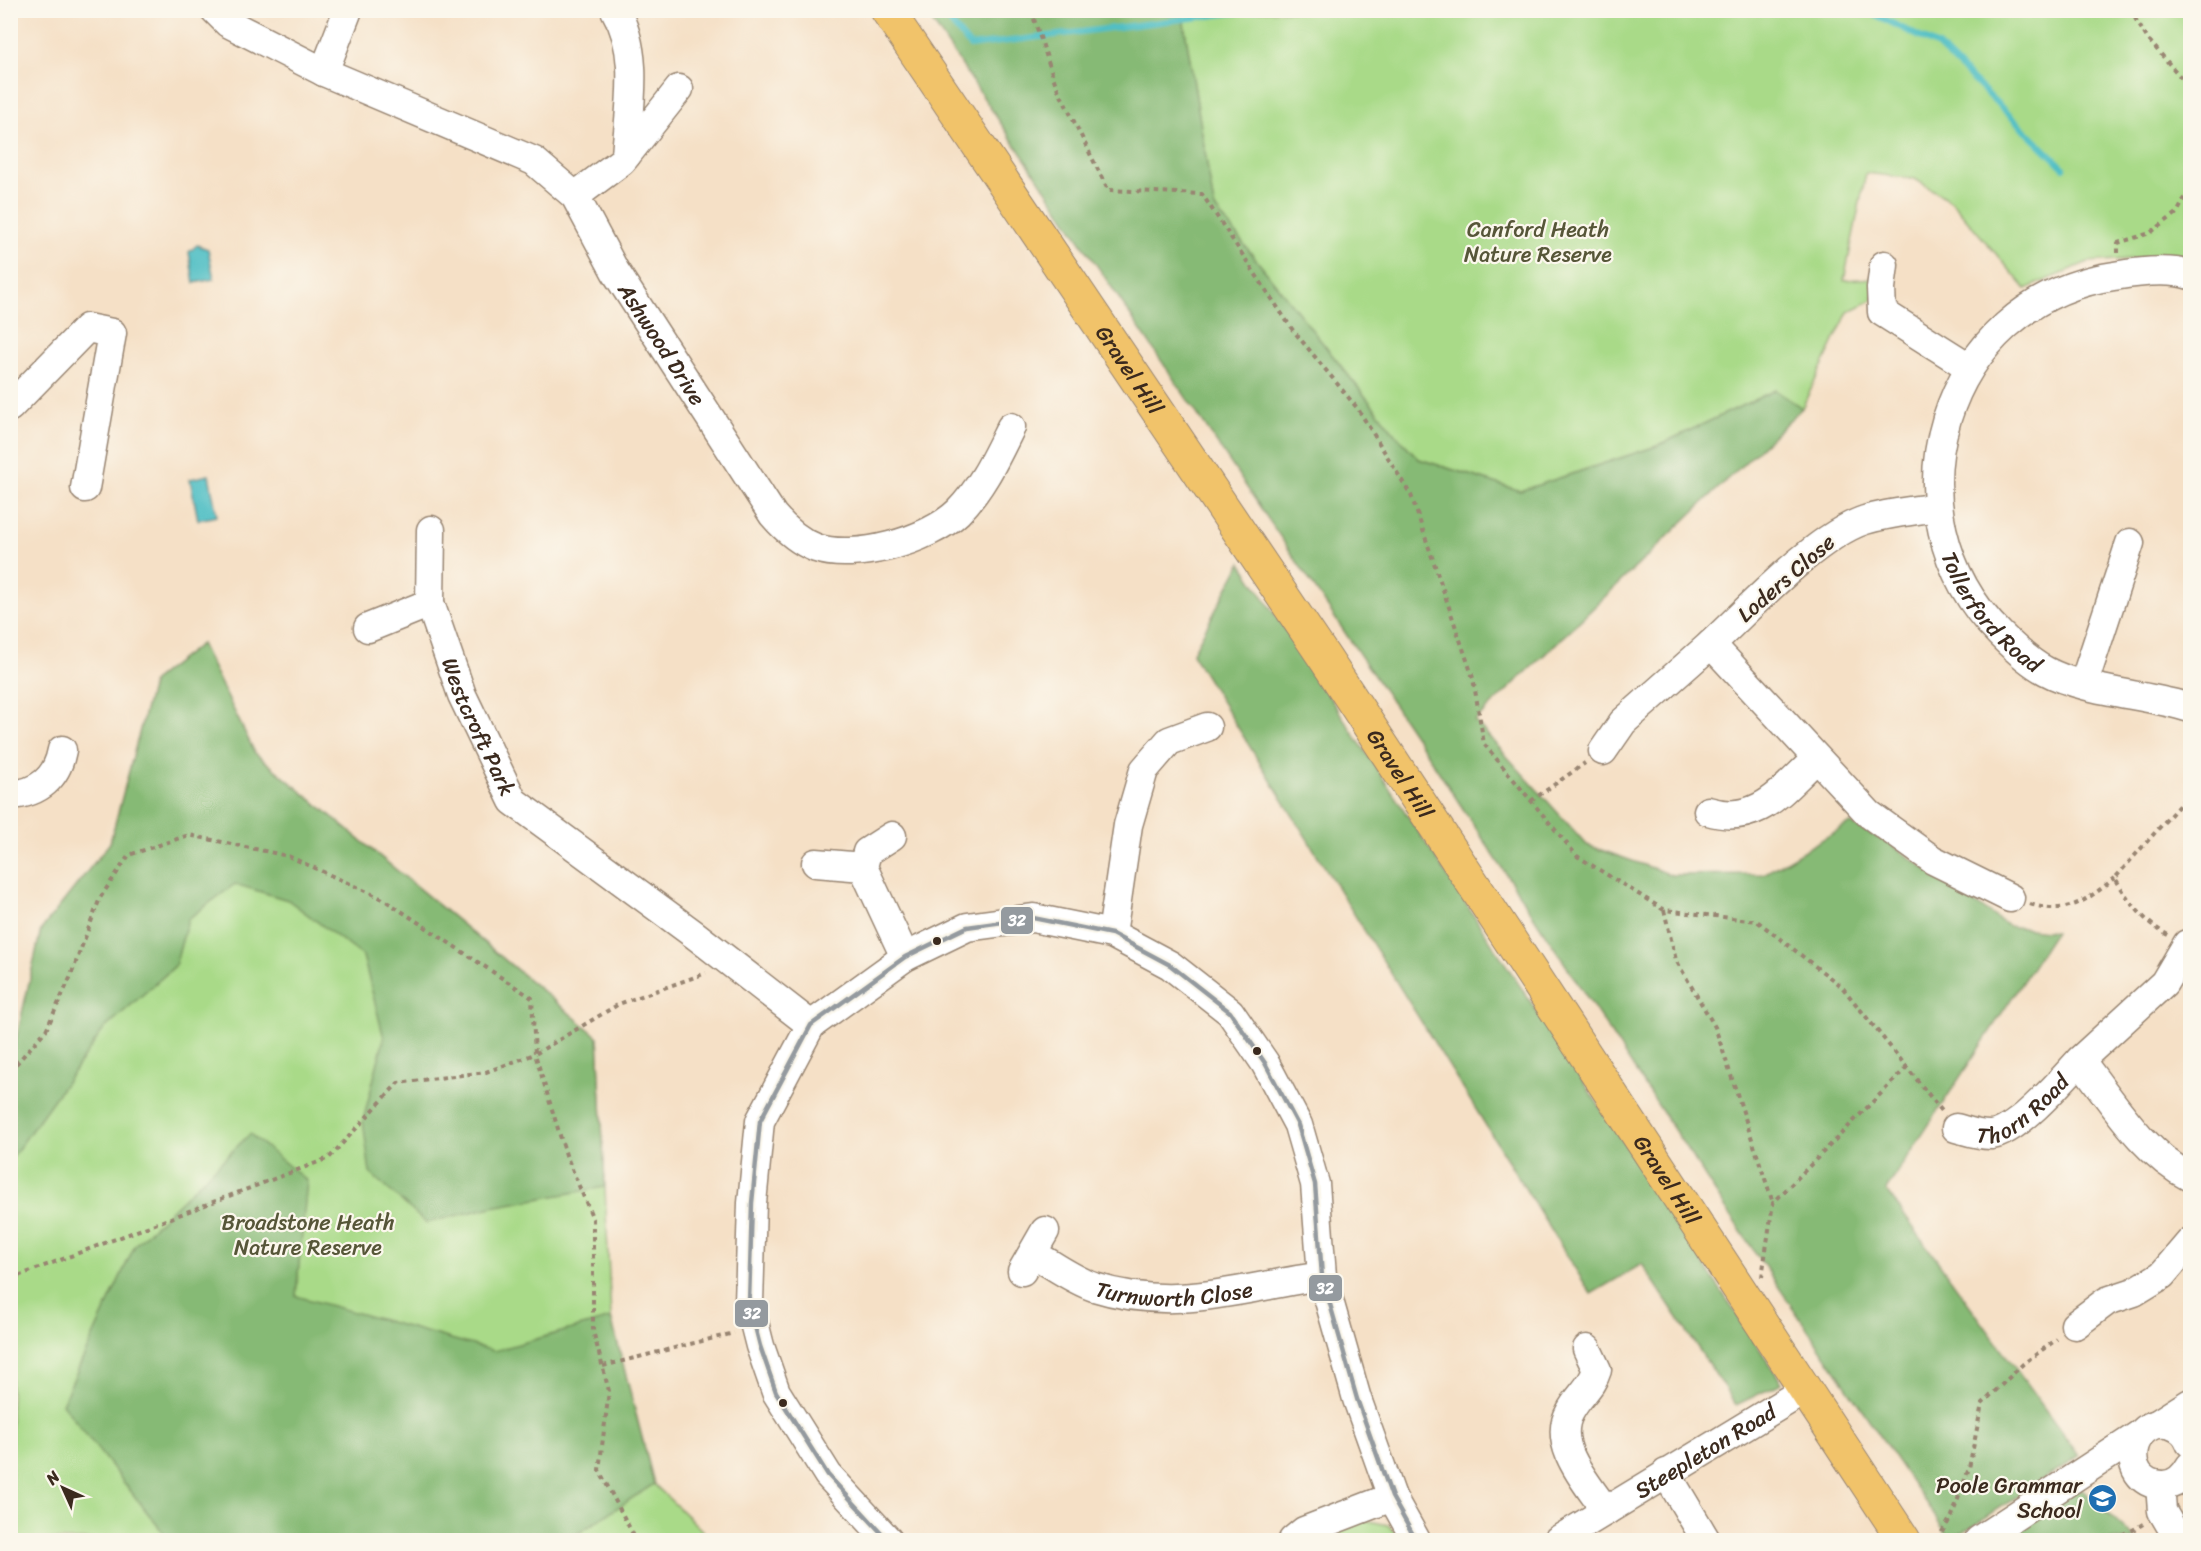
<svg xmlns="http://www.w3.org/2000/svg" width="2201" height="1551" viewBox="0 0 2201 1551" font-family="Sriracha,sans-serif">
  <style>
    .green { fill: #a9da88; stroke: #728253; stroke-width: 1.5 }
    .forest { fill: #86ba74; stroke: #607249; stroke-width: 1.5 }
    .water { fill: #51bfc5; stroke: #467472; stroke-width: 1.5 }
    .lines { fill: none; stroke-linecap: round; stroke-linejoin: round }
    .stream { stroke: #51bfc5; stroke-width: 6 }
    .minor-casing { stroke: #988572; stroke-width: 31 }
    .major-casing { stroke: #988572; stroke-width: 35 }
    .path { stroke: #988572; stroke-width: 4; stroke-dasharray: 4.5 4.5; stroke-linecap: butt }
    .minor { stroke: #fff; stroke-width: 28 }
    .major { stroke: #f1c36a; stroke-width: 33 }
    .bus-1-casing { stroke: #fbf7ec; stroke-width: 9 }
    .bus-1 { stroke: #949a9f; stroke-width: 4.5 }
    .bus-dot { fill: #3b2a1e; stroke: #fbf7ec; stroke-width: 2 }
    .labels { text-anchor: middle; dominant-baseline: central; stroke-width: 4.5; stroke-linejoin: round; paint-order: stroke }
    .park-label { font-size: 22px; fill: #565638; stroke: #fbf7ec }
    .street-label { font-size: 22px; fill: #3b2a1e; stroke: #fbf7ec }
    .poi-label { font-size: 22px; fill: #3b2a1e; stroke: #fbf7ec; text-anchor: end }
    .line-badge { stroke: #fbf7ec; stroke-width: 2 }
    .badge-label { font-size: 16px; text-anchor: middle; font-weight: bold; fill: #fff }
  </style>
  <rect width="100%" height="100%" fill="#fbf7ec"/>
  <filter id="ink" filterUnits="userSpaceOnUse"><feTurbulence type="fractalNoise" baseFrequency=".0167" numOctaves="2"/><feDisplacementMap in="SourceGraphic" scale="12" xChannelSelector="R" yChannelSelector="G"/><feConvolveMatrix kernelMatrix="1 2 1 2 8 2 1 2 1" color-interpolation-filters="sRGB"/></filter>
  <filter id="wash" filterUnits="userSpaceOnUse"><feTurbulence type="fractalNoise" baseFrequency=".008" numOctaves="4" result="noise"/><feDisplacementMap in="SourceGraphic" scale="24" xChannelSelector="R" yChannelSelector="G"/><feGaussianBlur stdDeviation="1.35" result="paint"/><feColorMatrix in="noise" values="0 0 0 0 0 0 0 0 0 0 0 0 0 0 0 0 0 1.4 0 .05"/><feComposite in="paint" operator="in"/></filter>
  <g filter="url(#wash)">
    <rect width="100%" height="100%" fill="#f5e0c6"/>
    <path class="green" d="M1182,11h1008v244l-102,7 -62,27 -75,-88 -36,-22 -49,-6 -22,107 31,-2 -1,21 -26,13 -46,96 -27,-18 -118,56 -137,45 -101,-32 -23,-24 -182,-228z
      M201,644l54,109 343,284 13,281 43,166 58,56h-701v-478l30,-132 69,-87 43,-162z
      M1365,1520l23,5 14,15h-82z"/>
    <path class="forest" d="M925,11h257l32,196 182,228 23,24 101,32 137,-45 118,-56 27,18 -327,313 112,124 85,30 92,-1 86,-51 40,21 118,82 47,6 -169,258 193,266 -128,84 -207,-304 -313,-476z
      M1241,563l541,820 -46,22 -94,-141 -51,30 -399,-640z
      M201,644l54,109 343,284 7,150 -113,20 -66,16 -56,-50 -7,-52 21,-83 -21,-82 -75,-56 -53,-16 -47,35 -13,47 -71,63 -93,130v-97l30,-132 69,-87 43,-162z
      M250,1134l57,47 -11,115 198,55 117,-33 43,166 -86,56h-399l-107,-136 73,-159z
      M2078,1486l58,54h-141z"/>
    <path class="water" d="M197,245l11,4 6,30 -20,4 -5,-31z
      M209,475l8,41 -19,4 -8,-41z"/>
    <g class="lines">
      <path class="stream" d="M940,10l30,36 285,-36
        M1866,10l72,36 126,122"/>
    </g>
  </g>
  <g filter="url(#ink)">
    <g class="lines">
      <defs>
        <g id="minor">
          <path id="s1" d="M215,10l13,13 96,49 210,89 41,35 40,75 158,244c12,14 25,26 43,33 39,13 112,-7 142,-36 24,-24 38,-55 53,-85"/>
          <path d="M615,10c26,43 14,98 11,146"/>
          <path d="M324,72l24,-62"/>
          <path d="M575,196l47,-35 57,-72"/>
          <path d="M1884,265l-3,23 1,24 87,55"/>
          <path id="s2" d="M2190,275c-22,-7 -53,-3 -76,1 -173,25 -235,237 -114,358 13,13 29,28 46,37 39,21 101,23 144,37"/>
          <path d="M10,407l77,-79 25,5 -27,155"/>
          <path d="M1937,507c-24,4 -49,6 -72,13 -49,16 -115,88 -154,124l158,170 64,46 77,38"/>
          <path id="s3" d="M431,530l-1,73 32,92 51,106 182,134 116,90"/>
          <path d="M368,628l62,-25"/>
          <path d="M2084,683l46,-140"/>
          <path d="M1603,751l20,-29 88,-78"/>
          <path d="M10,795c29,-2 47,-17 52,-45"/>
          <path d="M1708,811c50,15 74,-21 108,-52"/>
          <path d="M892,836l-25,16 -4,15 42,90"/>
          <path d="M816,863l47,4"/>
          <path d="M1112,934l16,-109 16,-55 25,-29 38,-14"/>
          <path d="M2187,944l-23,39 -84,77c33,42 62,92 110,117"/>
          <path id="s4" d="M1956,1128c11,3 24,8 36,7 26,-4 70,-55 88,-75"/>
          <path id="s5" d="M1034,1254c19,11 39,26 60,33 83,26 148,0 228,-11"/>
          <path d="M1022,1271l23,-40"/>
          <path d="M2075,1325l32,-24 27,-9 28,-17 28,-33"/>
          <path d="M1587,1349l10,21c-5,17 -19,26 -27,42 -19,33 18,72 36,99"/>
          <path d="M2157,1424l33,-21"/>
          <path d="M2190,1443c-3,-9 -10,-15 -19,-18 -42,-11 -54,57 -10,60 14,1 23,-8 29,-19"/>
          <path d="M1666,1473l40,67"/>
          <path d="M2160,1485l2,26 17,29"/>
          <path d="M888,1540l-60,-65 -52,-83 -16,-46 -11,-43 3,-100 8,-82 51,-96 94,-68 62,-30 66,-9 79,16 58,31 60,47 35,51 33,62 17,59 7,92 35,123 35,98 24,43"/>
          <path d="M1293,1540l11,-9 88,-34"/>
          <path id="s6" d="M1558,1540l247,-150"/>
          <path d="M1979,1540l160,-105"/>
        </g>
        <g id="major">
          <path id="s7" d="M887,10l439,650 578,880"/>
        </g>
      </defs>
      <use href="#minor" class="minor-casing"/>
      <use href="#major" class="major-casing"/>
      <path class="path" d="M1031,10l25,75 52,105 94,4 90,135 66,80 53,86 62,183 11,66 93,112 87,54 93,11 85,66 100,124
        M2130,10l17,28 43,50
        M2118,253v-10l32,-10 27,-20 13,-25
        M1531,801l54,-38
        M2030,904c38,12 57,-4 85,-26
        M1664,910l12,50 39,67 58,176
        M2168,935c-25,-13 -39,-34 -53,-57l75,-85
        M10,1071l36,-41 24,-52 30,-80 29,-43 60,-20 99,21 95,43 149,99 3,56 31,101 27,64v112l16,60 -10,79 36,68 5,2
        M1762,1277l11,-74 134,-136
        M10,1279l319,-121 69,-75 88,-11 49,-18 84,-50 87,-31
        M603,1366l131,-33
        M10,1540h1
        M1937,1540l15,-24 17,-48 13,-64 41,-40 34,-25
        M2116,1540l27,-16"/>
      <use href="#minor" class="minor"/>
      <use href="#major" class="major"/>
      <defs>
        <path id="bus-1" d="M888,1540l-60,-65 -52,-83 -16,-46 -11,-43 3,-100 8,-82 51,-96 94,-68 62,-30 66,-9 79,16 58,31 60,47 35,51 33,62 17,59 7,92 35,123 35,98 24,43"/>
      </defs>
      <use href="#bus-1" class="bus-1-casing"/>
      <use href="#bus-1" class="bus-1"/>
    </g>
  </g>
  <defs>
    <symbol id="school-disc" viewBox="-11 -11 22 22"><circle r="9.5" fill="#1f6fb2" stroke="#fbf7ec"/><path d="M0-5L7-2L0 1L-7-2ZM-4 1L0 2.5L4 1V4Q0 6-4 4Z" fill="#fff"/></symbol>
  </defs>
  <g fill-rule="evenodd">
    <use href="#school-disc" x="2086" y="1482" width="33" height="33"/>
  </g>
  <g class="bus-dot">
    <circle cx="937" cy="941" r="5"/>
    <circle cx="1257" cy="1051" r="5"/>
    <circle cx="783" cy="1403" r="5"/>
  </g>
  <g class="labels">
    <g class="park-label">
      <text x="1538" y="229">Canford Heath<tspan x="1538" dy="25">Nature Reserve</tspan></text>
      <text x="308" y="1222">Broadstone Heath<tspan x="308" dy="25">Nature Reserve</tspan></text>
    </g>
    <g class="street-label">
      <text stroke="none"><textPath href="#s1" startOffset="580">Ashwood Drive</textPath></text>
      <text stroke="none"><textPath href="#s7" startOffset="434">Gravel Hill</textPath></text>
      <text transform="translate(1786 578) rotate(-41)">Loders Close</text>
      <text stroke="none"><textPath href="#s2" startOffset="519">Tollerford Road</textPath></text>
      <text stroke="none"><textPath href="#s3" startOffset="206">Westcroft Park</textPath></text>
      <text stroke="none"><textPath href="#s7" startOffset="920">Gravel Hill</textPath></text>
      <text stroke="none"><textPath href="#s4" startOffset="76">Thorn Road</textPath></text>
      <text stroke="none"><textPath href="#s7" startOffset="1406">Gravel Hill</textPath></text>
      <text stroke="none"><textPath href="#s5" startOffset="150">Turnworth Close</textPath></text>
      <text stroke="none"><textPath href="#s6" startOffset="172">Steepleton Road</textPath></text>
    </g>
    <g class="poi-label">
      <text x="2082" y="1485">Poole Grammar<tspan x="2082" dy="25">School</tspan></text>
    </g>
  </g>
  <g class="line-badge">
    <rect x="1000" y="906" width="34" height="29" rx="6" fill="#949a9f"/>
    <rect x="1308" y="1274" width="35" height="28" rx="6" fill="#949a9f"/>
    <rect x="734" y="1299" width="35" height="29" rx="6" fill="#949a9f"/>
  </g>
  <g class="badge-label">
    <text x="1017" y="926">32</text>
    <text x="1325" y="1294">32</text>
    <text x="752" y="1319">32</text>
  </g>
  <rect width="2201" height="1551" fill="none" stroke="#fbf7ec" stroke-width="36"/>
  <g transform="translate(63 1488) rotate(315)" stroke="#fbf7ec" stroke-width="4.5" paint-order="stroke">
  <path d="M0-4.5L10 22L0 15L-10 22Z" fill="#3b2a1e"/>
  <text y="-9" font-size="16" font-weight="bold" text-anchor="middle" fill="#3b2a1e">N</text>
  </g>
</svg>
